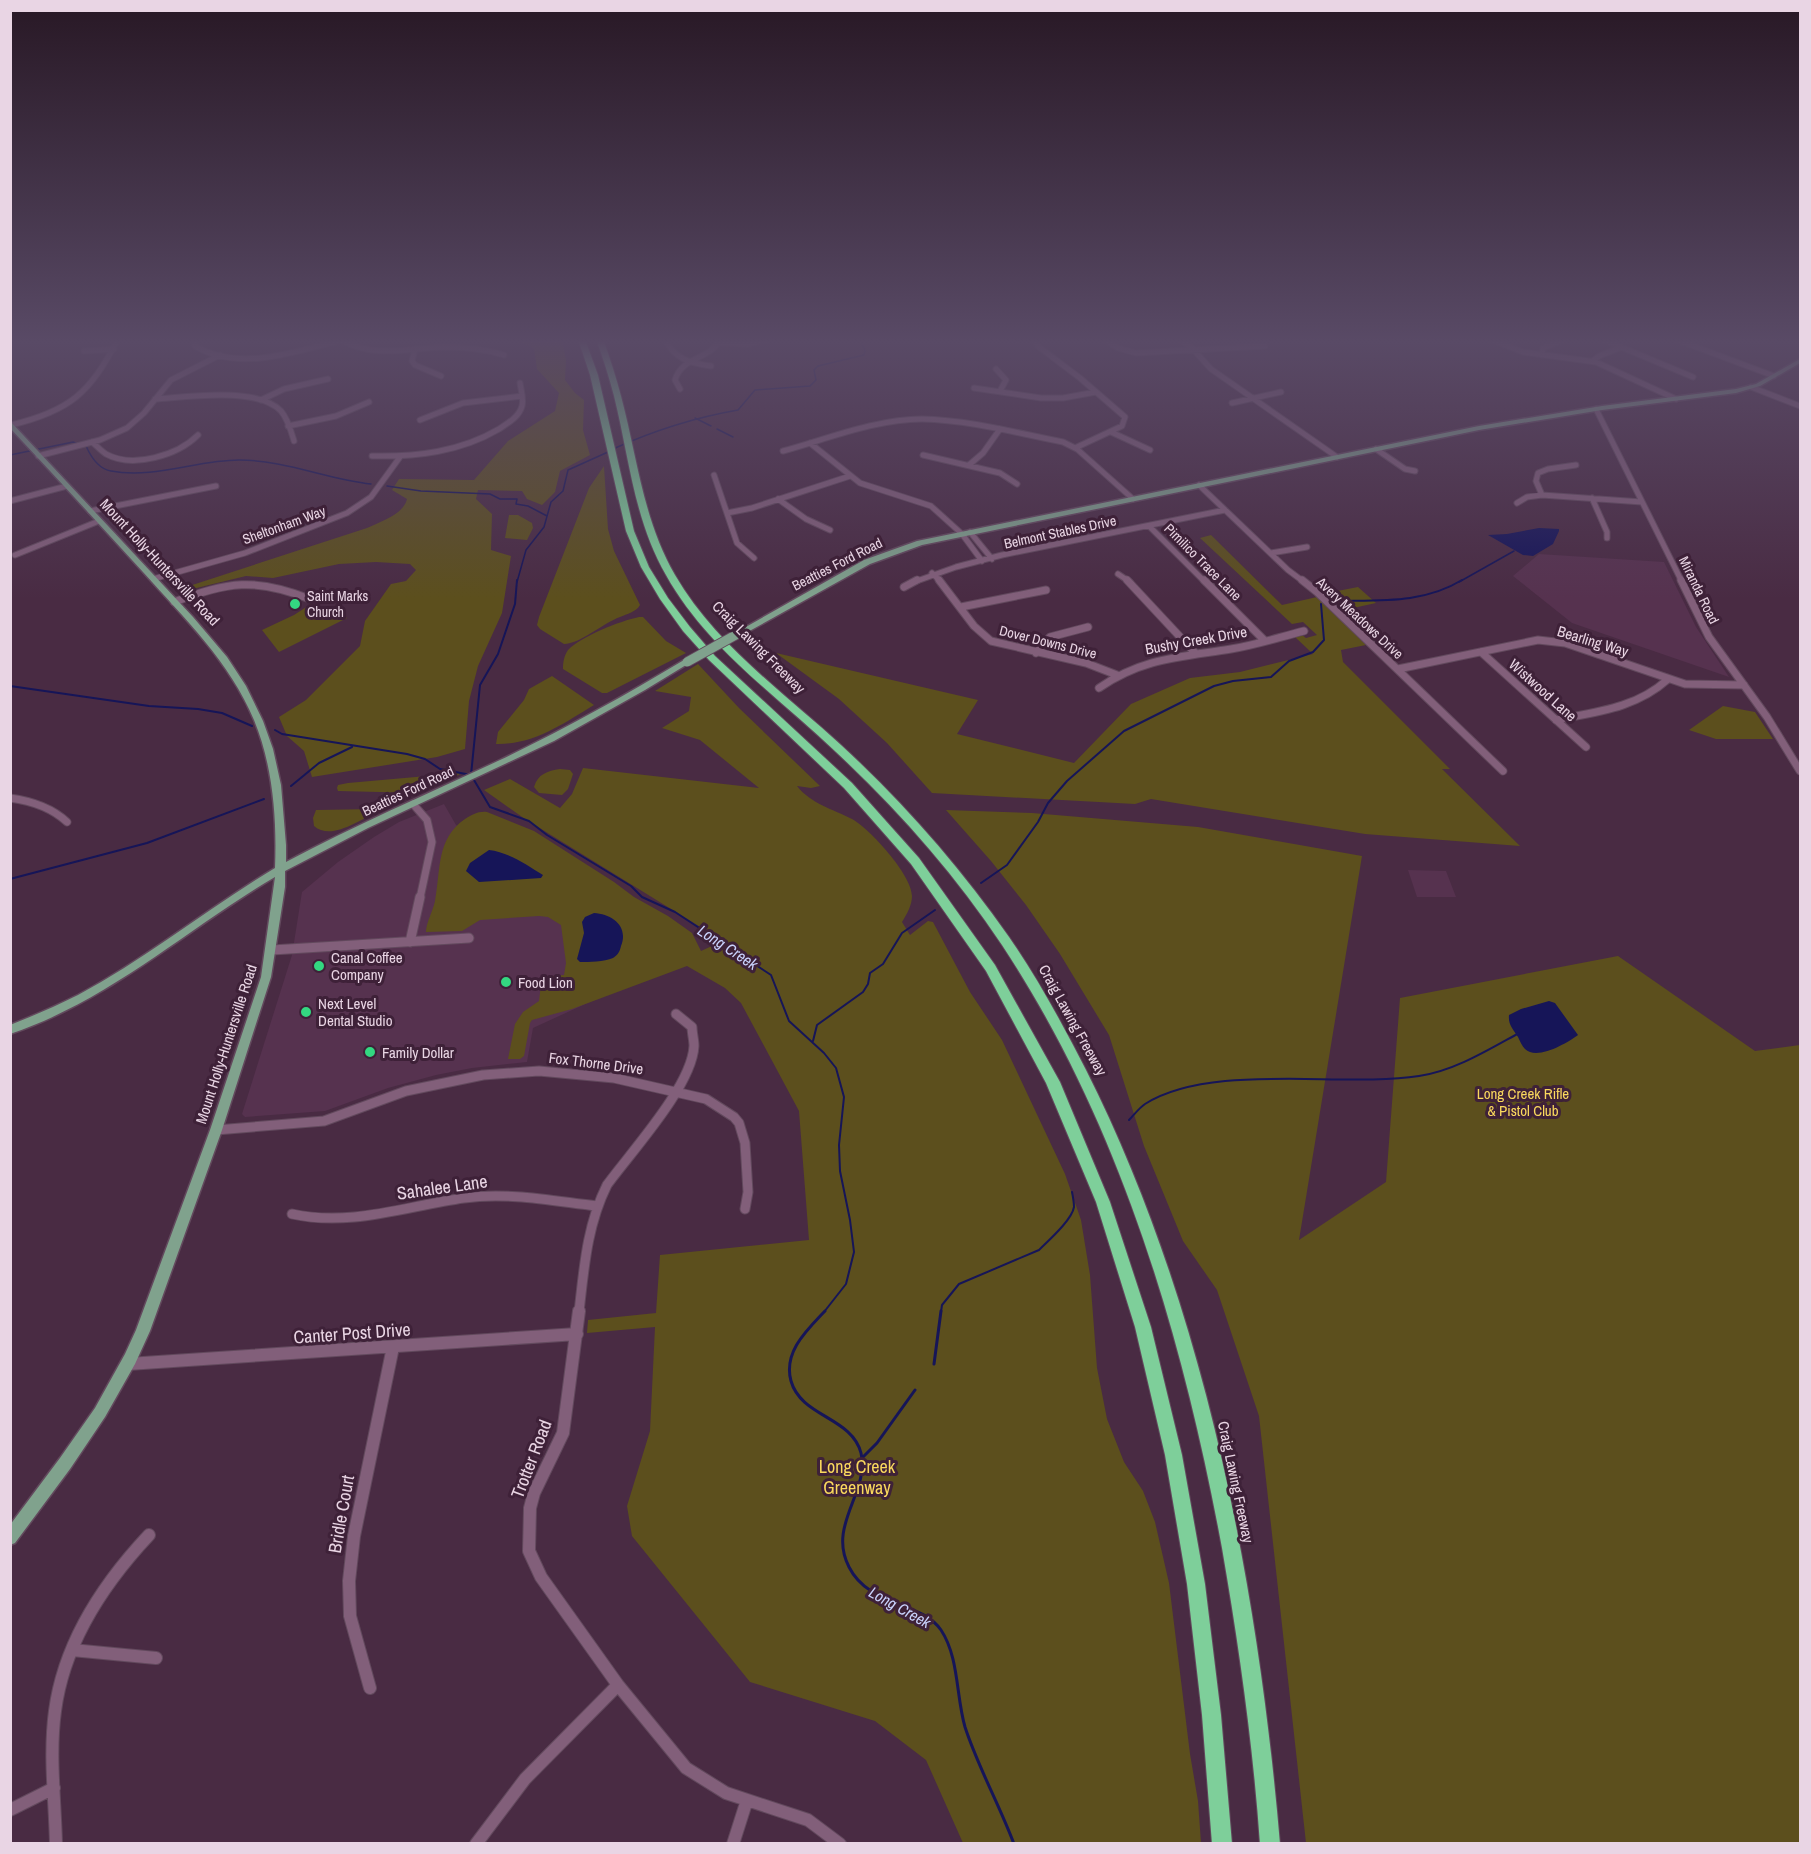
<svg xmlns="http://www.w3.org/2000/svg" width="1811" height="1854" viewBox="0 0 1811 1854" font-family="'Archivo Narrow',sans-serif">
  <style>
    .built { fill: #56324f }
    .green { fill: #5c4f1d }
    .water { fill: #161558 }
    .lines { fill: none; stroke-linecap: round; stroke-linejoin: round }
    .stream-far2 { stroke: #161558; stroke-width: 1.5 }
    .stream-far1 { stroke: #161558; stroke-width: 2 }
    .stream { stroke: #161558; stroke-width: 3 }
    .minor-far3-casing { stroke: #62495d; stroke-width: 7 }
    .minor-far2-casing { stroke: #62495d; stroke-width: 9 }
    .minor-far1-casing { stroke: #62495d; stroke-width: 11 }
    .minor-casing { stroke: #62495d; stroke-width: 14 }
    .major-casing { stroke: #62495d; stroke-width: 3 }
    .highway-casing { stroke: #62495d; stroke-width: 2 }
    .minor-far3 { stroke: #825f7a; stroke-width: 5 }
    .minor-far2 { stroke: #825f7a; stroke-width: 7 }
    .minor-far1 { stroke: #825f7a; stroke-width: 9 }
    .minor { stroke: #825f7a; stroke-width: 12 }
    .major { fill: #80a28d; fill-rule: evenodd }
    .highway { fill: #7ecf9a; fill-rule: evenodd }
    .major-bridge-casing { stroke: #62495d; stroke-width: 11; stroke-linecap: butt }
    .major-bridge { stroke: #80a28d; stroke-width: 9 }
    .poi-dot { fill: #33d881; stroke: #3e2138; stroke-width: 2 }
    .labels { text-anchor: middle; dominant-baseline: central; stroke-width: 6; stroke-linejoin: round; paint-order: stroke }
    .far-street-label { font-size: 14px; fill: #e9d5e4; stroke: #3e2138 }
    .far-poi-label { font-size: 14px; fill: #e9d5e4; stroke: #3e2138; text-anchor: start }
    .street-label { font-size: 15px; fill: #e9d5e4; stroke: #3e2138 }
    .poi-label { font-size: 15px; fill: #e9d5e4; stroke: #3e2138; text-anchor: start }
    .park-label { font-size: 15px; fill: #fad95d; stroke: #3e2138 }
    .water-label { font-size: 16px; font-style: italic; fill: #cad3fd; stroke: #3e2138 }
    .near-street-label { font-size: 18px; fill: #e9d5e4; stroke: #3e2138 }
    .near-park-label { font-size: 18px; fill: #fad95d; stroke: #3e2138 }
  </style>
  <rect width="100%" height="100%" fill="#492b43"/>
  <path class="built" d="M1539,554l125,8 32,65 33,50 -157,-54 -59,-47z
    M444,804l12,21 225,135 -148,68 -6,34 -55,6 -36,7 -48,13 -63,23 -80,6 -3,-3 50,-159 10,-63 36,-30 36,-25 25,-15z
    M1408,870l38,1 10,26h-39z"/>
  <path class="green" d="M492,339h70l4,21 -1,20 10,13 9,7 -1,30 7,25 -30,16 -5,21 -13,13 -15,-6 -5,-8 -44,-1 -2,9 16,15 -1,36 20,6 -9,57 -24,53 -9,35 -4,48 -28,8 -125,20 -8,-26 -17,-15 -8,-19 27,-17 54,-54 5,-25 26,-37 15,-3 10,-11 -6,-6 -34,-2 -37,2 -66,14 -27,-2 -66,16v-3l187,-61c13,-6 37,-14 40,-29l-15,-9 7,-11 75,1 34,-39 47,-30 4,-18 -22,-24 -3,-21 -14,-6z
    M604,466l4,63 6,22 26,54c-4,7 -13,9 -20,12 -17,6 -40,27 -56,27l-24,-15 -3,-4 2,-8 50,-129z
    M509,515h9l14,8 1,5 -6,12 -22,-2z
    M1211,535l71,70 35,-8 49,48 -25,5 2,12 107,107h-8l78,77 -155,-12 -214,-35 -16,5 -203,-11 -45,-50 -48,-44 -63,-46 202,47 -21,34 117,29 57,-59 59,-26 50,-6 73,-18 -18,-17 7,-2 4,3 11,-3 -14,-13 -11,2 -92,-86z
    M1358,587l18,16 -32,7 -17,-17z
    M311,604c13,7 23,6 36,14l-68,34 -17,-22 32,-15z
    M639,617h4l23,24 20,12 -79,40h-5l-39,-24c0,-7 1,-13 5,-19 14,-14 52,-29 71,-33z
    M698,664l41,44 81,78 -9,2 -14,-2c14,18 36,23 55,33 18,10 60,56 60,77 0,9 -5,18 -10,26l8,13 18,-14 5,1 37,70 32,48 63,134 16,46 9,55 7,93 10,51 17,43 19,29 12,31 14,61 21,171 8,47 3,42h-238l-37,-83 -51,-39 -125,-39 -118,-146 -5,-30 23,-75 5,-104 -68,6 1,-13 68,-7 4,-58 149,-15 -10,-129 -58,-108 -16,-15 -38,-22 -115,43 -40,11 -2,3 -6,33 -4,3h-12l7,-35 8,-12 16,-11 3,-24 22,-2 2,-12 -5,-38 -13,-8 -9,-1 -59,4 -18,11 -36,1c0,-9 7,-21 9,-31 6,-32 1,-62 30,-82 7,-4 13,-8 22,-7l47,19 80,51 20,15 34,19 24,17 9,18 22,-10 -198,-122 -41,-29 26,-11 50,29 12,-14 11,-26 176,20 -59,-48 -38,-12 27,-17 2,-14 -36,-6z
    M552,676l42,29c-30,18 -60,40 -98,39l2,-12 26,-32 5,-11z
    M1723,706l32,6 18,27h-57l-27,-9z
    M560,769l10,1 3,4 -5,15 -6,6 -23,-2 -5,-6c4,-13 13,-16 26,-18z
    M461,773l-4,3 -36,17 -83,-2 -1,-3 1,-3 10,-2z
    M376,809v4c-17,7 -45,28 -62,13l-1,-8 3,-8z
    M946,810l86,3 166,14 164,29 -63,384 87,-58 14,-184 218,-42 137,95 45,-6v798h-494l-47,-427 -42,-126 -34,-49 -39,-95 -35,-111 -49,-81 -34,-49 -35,-44z"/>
  <path class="water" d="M1539,528l20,1v2l-6,13 -20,12 -10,-1 -35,-20 19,-1z
    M489,850c19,2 38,15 54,25l-2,3 -62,4 -13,-11 4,-8z
    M594,913c18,1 35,13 27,33 -1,5 -3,9 -8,12 -9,4 -24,4 -33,4l-3,-3 7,-26 -2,-11 3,-5z
    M1549,1001l6,2 23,32c-11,8 -41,26 -53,14 -3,-3 -5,-8 -7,-12 -5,-8 -10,-12 -9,-22l12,-6z"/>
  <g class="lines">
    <path class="stream-far2" d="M695,418l16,8
      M717,429l16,8
      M86,446c5,11 12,23 25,25 43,8 86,-11 128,-11 45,0 88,19 132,24
      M613,449c42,-19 79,-31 125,-39l17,-20 55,-4 6,-6 -2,-10 4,-4 46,-11 1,-4 -5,-12
      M10,455l63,-13 5,2
      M387,486l34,5 69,3 10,5h17l-1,5 12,2 19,10
      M517,582l9,-32 18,-23 7,-25 12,-11 5,-21 40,-18
      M1459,582l55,-31"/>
    <path class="stream-far1" d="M517,580l-2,24 -17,50 -18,31 -9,90 19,32 39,14 18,14 84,51 11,11 33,15 96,63 18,46 35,32 12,15 8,29 -5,48 1,26 10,49 4,32 -8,32 -22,28
      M1335,601c44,-1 88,3 127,-21
      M10,686l139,20 49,3 24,4 30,13
      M275,730l7,4 125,20 18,5 15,10 31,6
      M291,786l28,-23 33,-16
      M10,879l137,-36 117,-44
      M981,883l26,-18 31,-43 10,-19 19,-22 57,-50 90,-45 19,-5 38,-4 18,-16 24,-9 11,-12 -3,-36
      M813,1041l4,-16 46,-33 5,-8 2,-11 13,-9 19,-31 33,-23
      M1129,1120c5,-5 10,-12 16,-16 67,-42 196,-16 274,-28 35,-5 69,-26 100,-43
      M941,1312l1,-7 17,-21 80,-34c9,-9 33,-30 35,-43 0,-4 -1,-10 -2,-15"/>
    <path class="stream" d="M825,1311c-18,19 -42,41 -34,70 10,36 61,36 70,72 9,39 -34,72 -12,114 20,40 72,34 92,63 18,27 15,66 24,97 13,40 34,77 49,117
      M934,1364l7,-53
      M862,1458l15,-15 38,-53"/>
    <defs>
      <path id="minor-far3" d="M195,339v7c44,26 100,6 146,-6
        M340,339c33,20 68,9 104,8 20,0 41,2 60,8
        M665,339c9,20 25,24 46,27
        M1033,339l6,8 41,31 45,39 -3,9 -47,22
        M1104,339l14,9 18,5 129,-7
        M1179,339l13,9 19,21 126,88
        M1490,339l33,13 73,10 80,37
        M1602,339l91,38
        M1675,339l99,37
        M721,343l27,1 20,-5
        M415,349l-3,12 3,4 26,11
        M84,351l30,-2
        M1542,355l1,-7 22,-9
        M1593,361l6,-5 23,-9
        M996,369l10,11 -6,11
        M1751,387l49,19
        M974,388l67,10h22l33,-6
        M680,389l-5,-9c7,-24 35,-20 46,-41
        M155,399c32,-2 102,-13 126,12 7,8 10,20 13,30
        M261,400l23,-11 44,-10
        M1232,403l49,-11
        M1596,409l86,173
        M420,420l43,-17 59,-7
        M11,425c59,-14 79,-32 107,-86
        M288,426l48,-10 33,-14
        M1111,432l39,18
        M92,442c5,4 9,9 14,12 27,15 72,1 92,-19
        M810,443l50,40 71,23 31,28 20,27
        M1376,449l29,20 10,2
        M783,451c44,-12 93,-32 139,-32 47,1 95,14 141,23l14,7 56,50
        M923,455l77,18 17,11
        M38,456l62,-16 27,-12 17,-15 27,-33 49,-25
        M372,456c44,1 88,-4 127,-27 9,-6 20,-12 23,-23 2,-7 -1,-16 -2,-23
        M969,465l14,-12 17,-24
        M714,475l23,68 17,15
        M1199,485l89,85 16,12
        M1542,495l-6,-14 2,-8 10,-4 28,-4
        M1592,498l15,34v6
        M778,499l28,20 24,11
        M10,501l57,-15
        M1517,503l10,-6 15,-2 100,7
        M90,511l126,-25
        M727,513l25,-5 98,-32
        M1149,526l56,56
        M970,532l22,27
        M1271,553l36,-6
        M15,555l84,-34
        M932,573l9,9
        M1118,574l12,8
        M153,579l92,-26 102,-40 24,-16 29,-40
        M914,582l42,-15 46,-12 223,-45"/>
      <path id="minor-far2" d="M939,580l35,46 17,15 95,22 31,12
        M1127,580l69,74
        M1204,580l61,61
        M1302,580l15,12 186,179
        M1681,580l28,57 58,80 33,54
        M904,587l13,-7
        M174,602c55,-20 80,-25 136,-3
        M961,607l85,-17
        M1481,652l105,95
        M1036,653l14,-16 38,-10
        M1398,669l140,-29 27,3 120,41 59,1
        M1099,688c43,-30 82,-31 132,-39 25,-4 49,-12 73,-18
        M1556,720c40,-8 80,-12 111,-40
        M10,798c22,3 41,9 57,24
        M413,804l14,16 5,22 -12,56"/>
      <path id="minor-far1" d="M410,942l10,-45
        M272,950l197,-12
        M216,1130l108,-9 82,-30 77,-16 56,-4 75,7 92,21 28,18 5,6 6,20 3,49 -3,17
        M292,1214c59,13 114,-8 172,-16 45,-6 89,3 133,8
        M579,1312c5,-44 8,-87 28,-127 24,-33 85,-99 87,-139 0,-6 -2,-13 -2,-19l-16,-13"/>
      <path id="minor" d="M579,1311l-16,122 -29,60 -4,15 -1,43 12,26 77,108 68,83 40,25 82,27 32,24
        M128,1364l449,-30
        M72,1650l84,8
        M370,1688l-20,-72 -1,-35 5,-45 39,-189
        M10,1810l44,-22
        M56,1844c-1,-44 -7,-89 -1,-133 9,-69 48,-127 94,-176
        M476,1844l49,-65 93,-94
        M733,1844l14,-44"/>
      <path id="major" d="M1800,359v4l-40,23 -24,7 -134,17 -123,20 -557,115 -52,19 -126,70h-3l-4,-2 127,-72 53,-19 562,-115 123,-20 134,-17 20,-5z
        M10,421l183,196 34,40 19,29 17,35 10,28 8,36 5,60v17c69,-37 142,-68 214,-102 63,-30 124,-64 184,-100l3,-1 4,3 -46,28 -91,51 -186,87 -83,43v16l-14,90 -49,153 -72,201 -15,33 -30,53 -35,52 -55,74 -5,2v-20l50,-67 35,-50 30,-54 11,-24 74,-200 51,-153 14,-100c-88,52 -166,124 -265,157v-9c23,-9 46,-19 68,-30 69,-37 130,-87 197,-127 2,-49 -2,-102 -21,-148 -24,-58 -70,-102 -111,-148 -44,-48 -88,-96 -133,-144z"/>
      <path id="highway" d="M578,339h7l13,36 36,156 15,36 19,31 22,29 25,29 137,127 67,75 76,107 65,117 50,120 41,125 31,128 23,129 16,131 11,129h-20l-10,-129 -15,-131 -22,-129 -30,-128 -39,-125 -50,-119 -60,-112 -75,-107 -67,-76 -135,-128 -26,-29 -23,-32 -19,-32 -15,-36 -36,-156z
        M596,339h7c7,19 13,38 18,57 16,60 22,124 54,179 40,69 108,117 166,170 63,58 119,122 168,192 29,42 54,88 77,133 118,234 172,514 194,774h-20c-7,-100 -21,-198 -38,-296 -39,-210 -101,-423 -220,-603 -47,-71 -104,-135 -166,-193 -59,-56 -130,-105 -170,-177 -32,-55 -37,-119 -52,-179 -5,-19 -11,-38 -18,-57z"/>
    </defs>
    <use href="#minor-far3" class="minor-far3-casing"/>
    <use href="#minor-far2" class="minor-far2-casing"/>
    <use href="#minor-far1" class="minor-far1-casing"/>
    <use href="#minor" class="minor-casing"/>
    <use href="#major" class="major-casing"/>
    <use href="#highway" class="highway-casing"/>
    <use href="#minor-far3" class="minor-far3"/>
    <use href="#minor-far2" class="minor-far2"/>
    <use href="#minor-far1" class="minor-far1"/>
    <use href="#minor" class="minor"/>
    <use href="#major" class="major"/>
    <use href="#highway" class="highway"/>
    <defs>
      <path id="major-bridge" d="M687,662l54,-30"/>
    </defs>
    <use href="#major-bridge" class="major-bridge-casing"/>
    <use href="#major-bridge" class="major-bridge"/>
  </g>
  <linearGradient id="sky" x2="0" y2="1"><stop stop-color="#281825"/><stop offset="0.57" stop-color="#594a66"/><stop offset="1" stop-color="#594a66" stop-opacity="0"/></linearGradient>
  <rect width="1811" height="599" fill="url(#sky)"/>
  <g class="poi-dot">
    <circle cx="295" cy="604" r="6"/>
    <circle cx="319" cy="966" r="6"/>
    <circle cx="506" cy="982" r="6"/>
    <circle cx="306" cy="1012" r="6"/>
    <circle cx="370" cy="1052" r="6"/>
  </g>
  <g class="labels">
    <g class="far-street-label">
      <text transform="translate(284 525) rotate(-20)">Sheltonham Way</text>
      <text transform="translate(1060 532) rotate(-12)">Belmont Stables Drive</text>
      <text transform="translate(1203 562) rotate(45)">Pimilico Trace Lane</text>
      <text transform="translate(837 564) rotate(-27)">Beatties Ford Road</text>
      <text transform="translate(1699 590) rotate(64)">Miranda Road</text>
      <text transform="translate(1360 618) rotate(43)">Avery Meadows Drive</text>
      <text transform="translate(1048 642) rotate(14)">Dover Downs Drive</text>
      <text transform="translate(408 791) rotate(-25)">Beatties Ford Road</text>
    </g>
    <g class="far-poi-label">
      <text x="307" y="596">Saint Marks<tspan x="307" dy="16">Church</tspan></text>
    </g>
    <g class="street-label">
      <text transform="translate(160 562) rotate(47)">Mount Holly-Huntersville Road</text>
      <text transform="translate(1196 640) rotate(-10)">Bushy Creek Drive</text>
      <text transform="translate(1593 641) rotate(17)">Bearling Way</text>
      <text transform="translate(759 647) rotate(45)">Craig Lawing Freeway</text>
      <text transform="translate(1543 690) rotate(42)">Wistwood Lane</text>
      <text transform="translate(1073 1020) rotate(61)">Craig Lawing Freeway</text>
      <text transform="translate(226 1044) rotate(-72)">Mount Holly-Huntersville Road</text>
      <text transform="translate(596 1063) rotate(7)">Fox Thorne Drive</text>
      <text transform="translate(1236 1482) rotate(78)">Craig Lawing Freeway</text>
    </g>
    <g class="poi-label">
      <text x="331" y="957">Canal Coffee<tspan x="331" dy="17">Company</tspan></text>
      <text x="518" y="982">Food Lion</text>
      <text x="318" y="1003">Next Level<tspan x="318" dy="17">Dental Studio</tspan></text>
      <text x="382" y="1052">Family Dollar</text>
    </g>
    <g class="park-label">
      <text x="1523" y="1093">Long Creek Rifle<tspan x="1523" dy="17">&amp; Pistol Club</tspan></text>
    </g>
    <g class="water-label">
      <text transform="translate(728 947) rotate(33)">Long Creek</text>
      <text transform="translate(900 1607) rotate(29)">Long Creek</text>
    </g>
    <g class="near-street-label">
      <text transform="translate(442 1187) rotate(-8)">Sahalee Lane</text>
      <text transform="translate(352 1333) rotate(-4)">Canter Post Drive</text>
      <text transform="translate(531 1459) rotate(-69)">Trotter Road</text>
      <text transform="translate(341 1514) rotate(-80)">Bridle Court</text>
    </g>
    <g class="near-park-label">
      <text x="857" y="1466">Long Creek<tspan x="857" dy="21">Greenway</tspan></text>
    </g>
  </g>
  <rect width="1811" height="1854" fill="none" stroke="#e9d5e4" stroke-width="24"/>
</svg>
